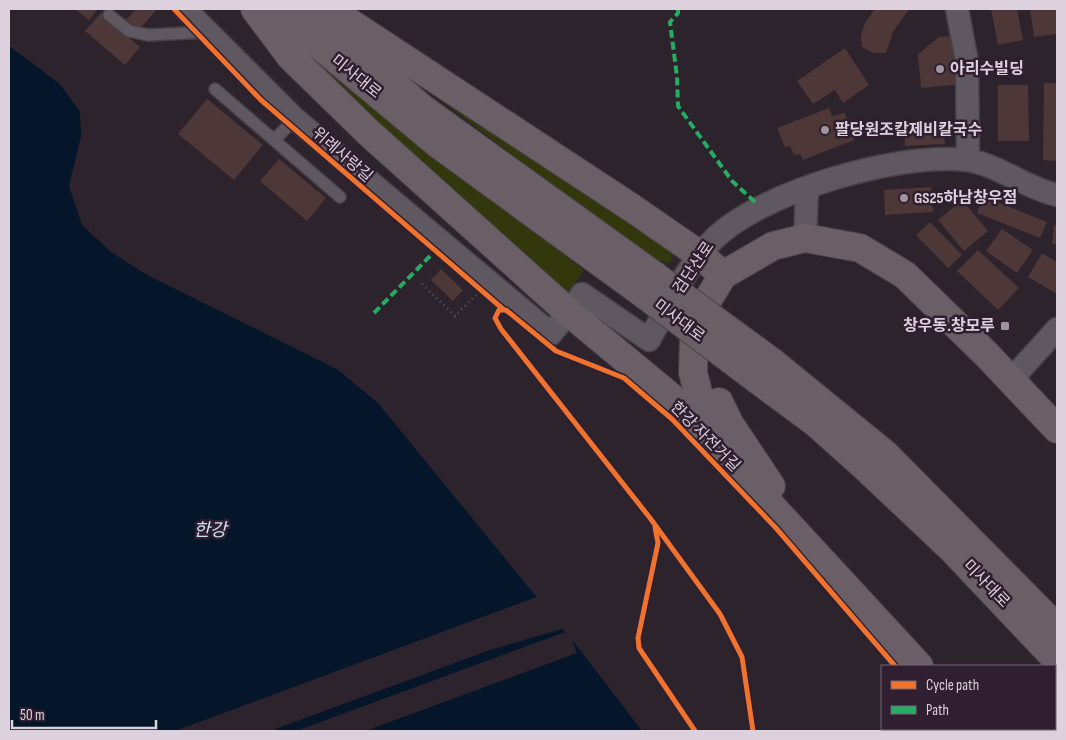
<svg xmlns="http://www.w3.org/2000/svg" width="1066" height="740" viewBox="0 0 1066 740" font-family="'Sofia Sans Condensed','Noto Sans KR',sans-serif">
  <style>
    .green { fill: #33370c }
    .water { fill: #05162a }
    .pier { fill: #2c232c }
    .building { fill: #4d3737 }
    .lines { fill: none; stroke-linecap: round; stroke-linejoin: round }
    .service-casing { stroke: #484048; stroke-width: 14 }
    .minor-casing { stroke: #484048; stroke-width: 25 }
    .primary-casing { stroke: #484048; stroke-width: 30 }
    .path { stroke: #595359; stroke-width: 3; stroke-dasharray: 1 4; stroke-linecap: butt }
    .service { stroke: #5f5860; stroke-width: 11 }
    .minor { stroke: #5f5860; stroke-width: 22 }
    .primary { stroke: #6a5f66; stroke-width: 28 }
    .primary-bridge-casing { stroke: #484048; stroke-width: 30; stroke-linecap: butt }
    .primary-bridge { stroke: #6a5f66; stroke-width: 28 }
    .quiet { stroke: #26ab63; stroke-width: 4; stroke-dasharray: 8 4; stroke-linecap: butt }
    .cycleway-casing { stroke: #301f30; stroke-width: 8 }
    .cycleway { stroke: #ef722f; stroke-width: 5 }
    .poi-dot { fill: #9e949e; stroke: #301f30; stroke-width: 2 }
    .labels { text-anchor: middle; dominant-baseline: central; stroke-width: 5; stroke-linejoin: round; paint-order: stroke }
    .poi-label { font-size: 16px; font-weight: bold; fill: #dcd1dc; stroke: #301f30; text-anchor: start }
    .street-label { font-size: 16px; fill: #dcd1dc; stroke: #301f30 }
    .water-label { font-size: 18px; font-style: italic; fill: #d0e1f4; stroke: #301f30 }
  </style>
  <rect width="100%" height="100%" fill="#2c232c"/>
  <path class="green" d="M304,52l280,218 -17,23 -116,-97z
    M400,70l275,181 -5,12 -12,-3 -72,-50z"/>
  <path class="water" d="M9,46l51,38 20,28 1,24 -12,50 13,39 29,27 36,23 190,94 41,34 202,247 62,81h-633z"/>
  <path class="pier" d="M539,596l26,32 -75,22 -220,81h-95z
    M568,631l9,22 -212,78h-69z"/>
  <path class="building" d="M75,9h21l1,1 -8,10z
    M136,9h21l-19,22 -12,-11z
    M875,9h34l-16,23 -7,21h-13l-11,-6 -1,-12 4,-12z
    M991,9h26l6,31 -25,5z
    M1030,9h27v25l-23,3z
    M101,13l39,34 -15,18 -40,-34z
    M955,36l7,48 -41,4 -3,-34 21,-17z
    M845,48l24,37 -26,18 -8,-13 -22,14 -16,-23z
    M1044,83h13v78l-14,-1z
    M998,85h30l1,56h-31z
    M207,99l56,46 -29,35 -56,-46z
    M829,108l3,8 13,-3 9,27 -51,20 -3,-6 -6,1 -4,-9 -5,1 -8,-19z
    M944,129l1,15 -40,2 -1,-15z
    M279,159l47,39 -19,23 -47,-40z
    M931,187l2,25 -48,3 -1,-25z
    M983,196l64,26 -7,16 -63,-25z
    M962,200l26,31 -24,20 -26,-31z
    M930,222l32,33 -14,13 -32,-33z
    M1054,225l3,1v19l-5,-1z
    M1002,229l31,21 -16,23 -31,-22z
    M978,250l41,38 -21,22 -41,-39z
    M1042,253l15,9v32l-29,-17z
    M441,269l22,21 -10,11 -22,-21z"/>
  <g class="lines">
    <defs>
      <path id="service" d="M109,15l20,16 19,4 60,-3
        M215,89l125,108
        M274,140l21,-21"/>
      <path id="minor" d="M185,9l110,110 256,215 8,-10
        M957,9l10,53 1,98
        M805,238l2,-50
        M578,300l4,-6 67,46c19,-33 36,-72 63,-99 47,-49 187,-89 254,-81 32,4 59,28 91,35
        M1011,380l46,-51"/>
      <path id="primary" d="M255,9l36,48 77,75 198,178 105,87 38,41
        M276,9l162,135 207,151
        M307,9l116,100 232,167
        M329,9l303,199 68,47 23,20
        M772,362l113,92 172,174
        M758,380l58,43 46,41 89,84 106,112
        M719,402l10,21 42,63
        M919,666l-192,-208 -25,-51 -9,-34 1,-38 10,-29 19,-31 50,-29 32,-8 55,10 45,27 82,80 70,74
        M975,729l2,2
        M999,729l3,2"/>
    </defs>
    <use href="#service" class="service-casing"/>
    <use href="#minor" class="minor-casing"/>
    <use href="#primary" class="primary-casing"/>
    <path class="path" d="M422,284l33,32 21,-21"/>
    <use href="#service" class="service"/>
    <use href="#minor" class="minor"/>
    <use href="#primary" class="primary"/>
    <defs>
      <path id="primary-bridge" d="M655,276l117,86
        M645,295l113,85"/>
    </defs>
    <use href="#primary-bridge" class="primary-bridge-casing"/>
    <use href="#primary-bridge" class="primary-bridge"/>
    <path class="quiet" d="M678,9v4l-8,9 7,55 1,29 54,75 23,21
      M374,313l62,-63"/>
    <defs>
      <path id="cycleway" d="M174,9l87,91 242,209
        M655,527l3,16 -20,95 1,10 56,83
        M753,731l-11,-74 -22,-43 -70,-96 -149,-189 -6,-11 4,-8h7l50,41 68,27 48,41 104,109 119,138"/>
    </defs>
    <use href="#cycleway" class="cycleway-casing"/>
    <use href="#cycleway" class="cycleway"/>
  </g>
  <g class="poi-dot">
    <circle cx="940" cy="69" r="5"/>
    <circle cx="825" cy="130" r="5"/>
    <circle cx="904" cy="198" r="5"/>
    <rect x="1000" y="321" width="10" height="10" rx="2.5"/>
  </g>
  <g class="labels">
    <g class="poi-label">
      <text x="950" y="69">아리수빌딩</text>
      <text x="835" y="130">팔당원조칼제비칼국수</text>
      <text x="914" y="198">GS25하남창우점</text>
      <text x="995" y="326" text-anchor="end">창우동.창모루</text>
    </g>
    <g class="street-label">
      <text transform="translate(356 77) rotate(39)">미사대로</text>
      <text transform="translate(342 155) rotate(41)">위례사랑길</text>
      <text transform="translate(694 268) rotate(-56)">검단산로</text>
      <text transform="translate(679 321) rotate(37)">미사대로</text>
      <text transform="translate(705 437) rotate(45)">한강 자전거길</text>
      <text transform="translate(986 584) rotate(46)">미사대로</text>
    </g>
    <g class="water-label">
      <text x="210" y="530">한강</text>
    </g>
  </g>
  <rect width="1066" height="740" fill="none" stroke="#dcd1dc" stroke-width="20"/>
  <rect x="881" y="665" width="175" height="65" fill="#301f30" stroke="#756675"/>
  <rect x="891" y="681" width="25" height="8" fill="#ef722f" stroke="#756675"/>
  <text x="926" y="690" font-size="15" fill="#dcd1dc">Cycle path</text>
  <rect x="891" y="706" width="25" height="8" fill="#26ab63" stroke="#756675"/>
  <text x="926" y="715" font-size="15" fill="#dcd1dc">Path</text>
  <path d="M12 720v8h144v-8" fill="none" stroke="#dcd1dc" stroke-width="2.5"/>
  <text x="20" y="720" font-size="15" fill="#dcd1dc" stroke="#301f30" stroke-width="4" paint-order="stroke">50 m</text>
</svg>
